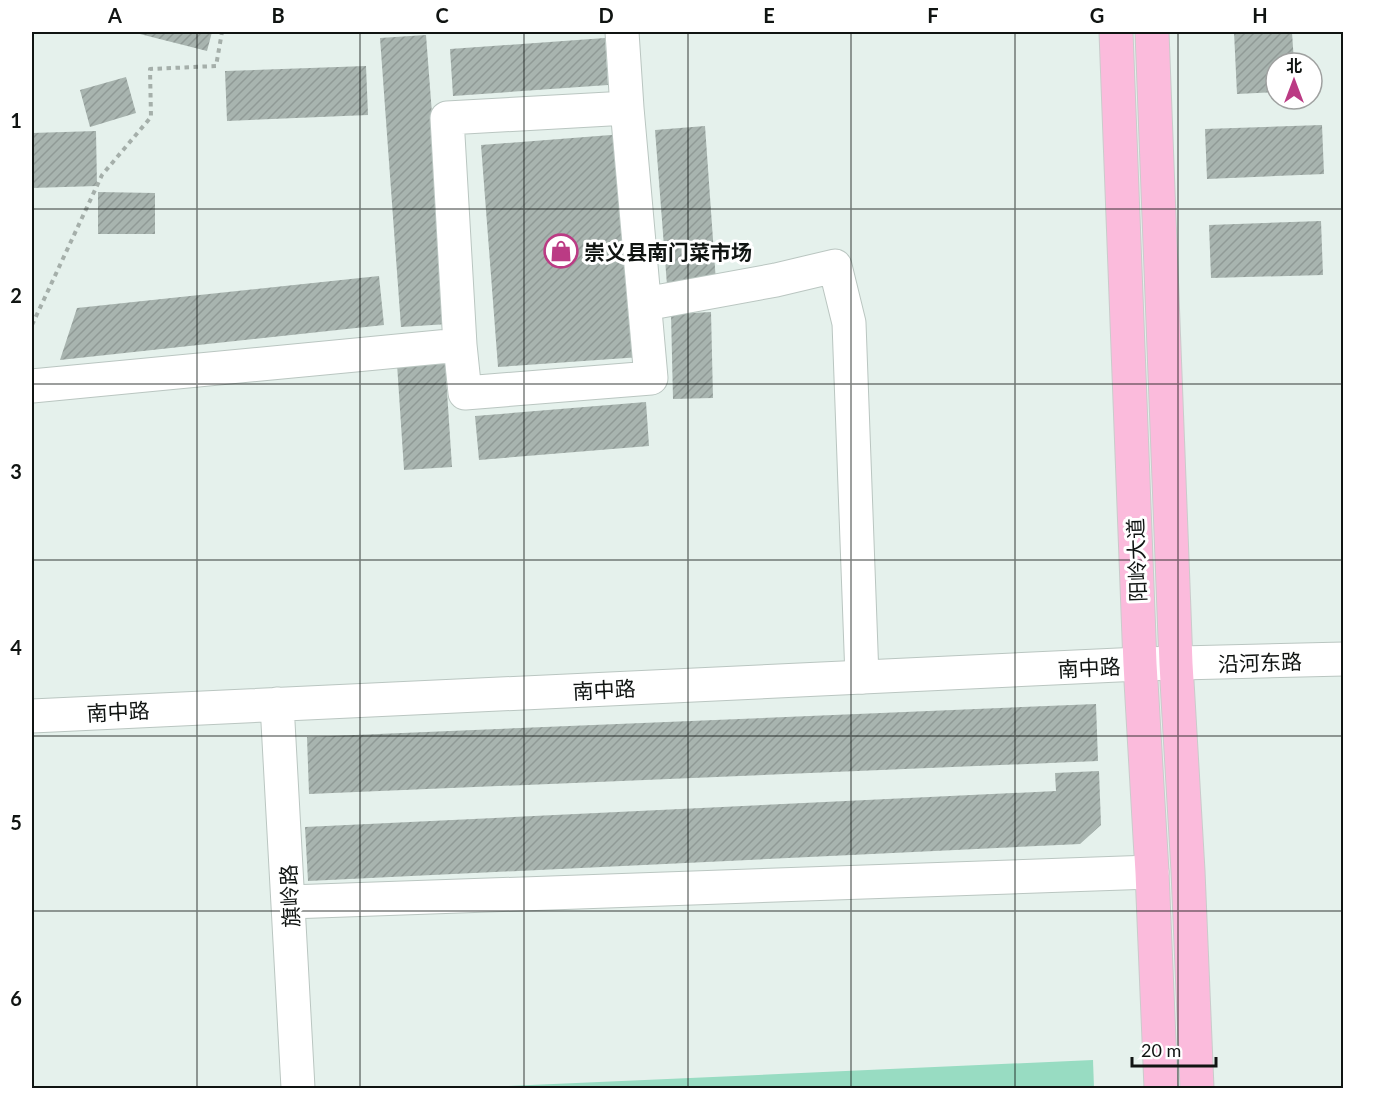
<svg xmlns="http://www.w3.org/2000/svg" width="1375" height="1120" viewBox="0 0 1375 1120" font-family="Lato,'Noto Sans SC',sans-serif">
  <style>
    .green { fill: #98dcc2 }
    .building { fill: url(#building-hatch) }
    .lines { fill: none; stroke-linecap: round; stroke-linejoin: round }
    .street-casing { stroke: #bac6c1; stroke-width: 35 }
    .secondary-casing { stroke: #bac6c1; stroke-width: 35 }
    .primary-casing { stroke: #cacbcb; stroke-width: 35 }
    .path { stroke: #a5afaa; stroke-width: 4; stroke-dasharray: 4.5 4.5; stroke-linecap: butt }
    .street { stroke: #fff; stroke-width: 33 }
    .secondary { stroke: #fff; stroke-width: 33 }
    .primary { stroke: #fbbbdc; stroke-width: 33 }
    .grid { fill: none; stroke: #101412; stroke-width: 1.5; stroke-opacity: 0.55 }
    .labels { text-anchor: middle; dominant-baseline: central; stroke-width: 6; stroke-linejoin: round; paint-order: stroke }
    .poi-label { font-size: 21px; font-weight: bold; fill: #101412; stroke: #fff; text-anchor: start }
    .street-label { font-size: 21px; fill: #101412; stroke: #fff }
    .neatline { fill: none; stroke: #101412; stroke-width: 2 }
    .grid-label { font-size: 20px; text-anchor: middle; font-weight: bold; fill: #101412 }
  </style>
  <defs>
    <pattern id="building-hatch" width="6" height="6" patternUnits="userSpaceOnUse" patternTransform="scale(1.5)"><rect width="6" height="6" fill="#a8b4af"/><path d="M-1 1l2-2M0 6l6-6M5 7l2-2" fill="none" stroke="#909a96"/></pattern>
  </defs>
  <rect width="100%" height="100%" fill="#e5f1ec"/>
  <path class="green" d="M1093,1060l1,28h-628z"/>
  <path class="building" d="M132,32h80l-5,19z
    M1234,32h58l2,31h-18v29l-39,2z
    M426,35l22,289 -47,3 -21,-289z
    M605,38l3,47 -155,11 -3,-47z
    M366,66l2,49 -141,6 -2,-50z
    M126,77l10,36 -46,14 -10,-37z
    M1322,125l2,49 -117,5 -2,-50z
    M705,126l11,156 -49,3 -12,-155z
    M96,131l1,55 -65,2v-55z
    M624,134l17,223 -143,10 -17,-222z
    M98,192l57,1v41h-57z
    M1321,221l2,54 -112,3 -2,-53z
    M379,276l5,49 -324,35 17,-52z
    M711,312l2,86 -40,1 -2,-85z
    M445,361l7,106 -48,3 -7,-106z
    M646,402l3,44 -170,14 -4,-44z
    M1096,704l2,57 -789,33 -2,-57z
    M1099,771l2,54 -21,19 -772,37 -3,-54 751,-36 -1,-18z"/>
  <g class="lines">
    <defs>
      <path id="street" d="M645,304l131,-24 59,-14 14,57 13,354
        M460,345l5,48 186,-15 -24,-270
        M32,386l428,-41 -13,-227 180,-10 -5,-76"/>
      <path id="secondary" d="M277,704l21,384
        M32,716l1108,-52 204,-5
        M289,902l863,-30"/>
      <path id="primary" d="M1116,32l24,632 12,208 9,216
        M1152,32l24,632 12,207 9,217"/>
    </defs>
    <use href="#street" class="street-casing"/>
    <use href="#secondary" class="secondary-casing"/>
    <use href="#primary" class="primary-casing"/>
    <path class="path" d="M32,325l70,-150 49,-58 -1,-48 66,-3 6,-34"/>
    <use href="#street" class="street"/>
    <use href="#secondary" class="secondary"/>
    <use href="#primary" class="primary"/>
  </g>
  <path class="grid" d="M197,32v1056M360,32v1056M524,32v1056M688,32v1056M851,32v1056M1015,32v1056M1178,32v1056M32,209h1312M32,384h1312M32,560h1312M32,736h1312M32,911h1312"/>
  <defs>
    <symbol id="shop-ring" viewBox="-11 -11 22 22"><circle r="9.5" fill="#fff" stroke="#bb3b84" stroke-width="1.5"/><path d="M-5-2.5h2.3a2.7 3.5 0 0 1 5.4 0H5L5.5 6h-11ZM-1.5-2.5h3a1.5 2.3 0 0 0-3 0Z" fill="#bb3b84"/></symbol>
  </defs>
  <g fill-rule="evenodd">
    <use href="#shop-ring" x="542" y="232" width="38" height="38"/>
  </g>
  <g class="labels">
    <g class="poi-label">
      <text x="584" y="251">崇义县南门菜市场</text>
    </g>
    <g class="street-label">
      <text transform="translate(1136 560) rotate(-92)">阳岭大道</text>
      <text transform="translate(1260 662) rotate(-2)">沿河东路</text>
      <text transform="translate(1089 667) rotate(-3)">南中路</text>
      <text transform="translate(604 689) rotate(-3)">南中路</text>
      <text transform="translate(118 711) rotate(-3)">南中路</text>
      <text transform="translate(289 896) rotate(-93)">旗岭路</text>
    </g>
  </g>
  <rect width="1375" height="1120" fill="none" stroke="#ffffff" stroke-width="66"/>
  <g transform="translate(1294 81)"><circle r="28" fill="#ffffff" stroke="#9fa1a0" stroke-width="1.5"/>
  <path d="M0-4.5L10 22L0 15L-10 22Z" fill="#bb3b84"/>
  <text y="-9" font-size="16" font-weight="bold" text-anchor="middle" fill="#101412">北</text>
  </g>
  <path d="M1132 1057v9h84v-9" fill="none" stroke="#101412" stroke-width="3"/>
  <text x="1141" y="1057" font-size="18" fill="#101412" stroke="#ffffff" stroke-width="4.5" paint-order="stroke">20 m</text>
  <rect x="33" y="33" width="1309" height="1054" class="neatline"/>
  <g class="grid-label">
    <text x="115" y="23">A</text>
    <text x="278" y="23">B</text>
    <text x="442" y="23">C</text>
    <text x="606" y="23">D</text>
    <text x="769" y="23">E</text>
    <text x="933" y="23">F</text>
    <text x="1097" y="23">G</text>
    <text x="1260" y="23">H</text>
    <text x="16" y="128">1</text>
    <text x="16" y="303">2</text>
    <text x="16" y="479">3</text>
    <text x="16" y="655">4</text>
    <text x="16" y="830">5</text>
    <text x="16" y="1006">6</text>
  </g>
</svg>
